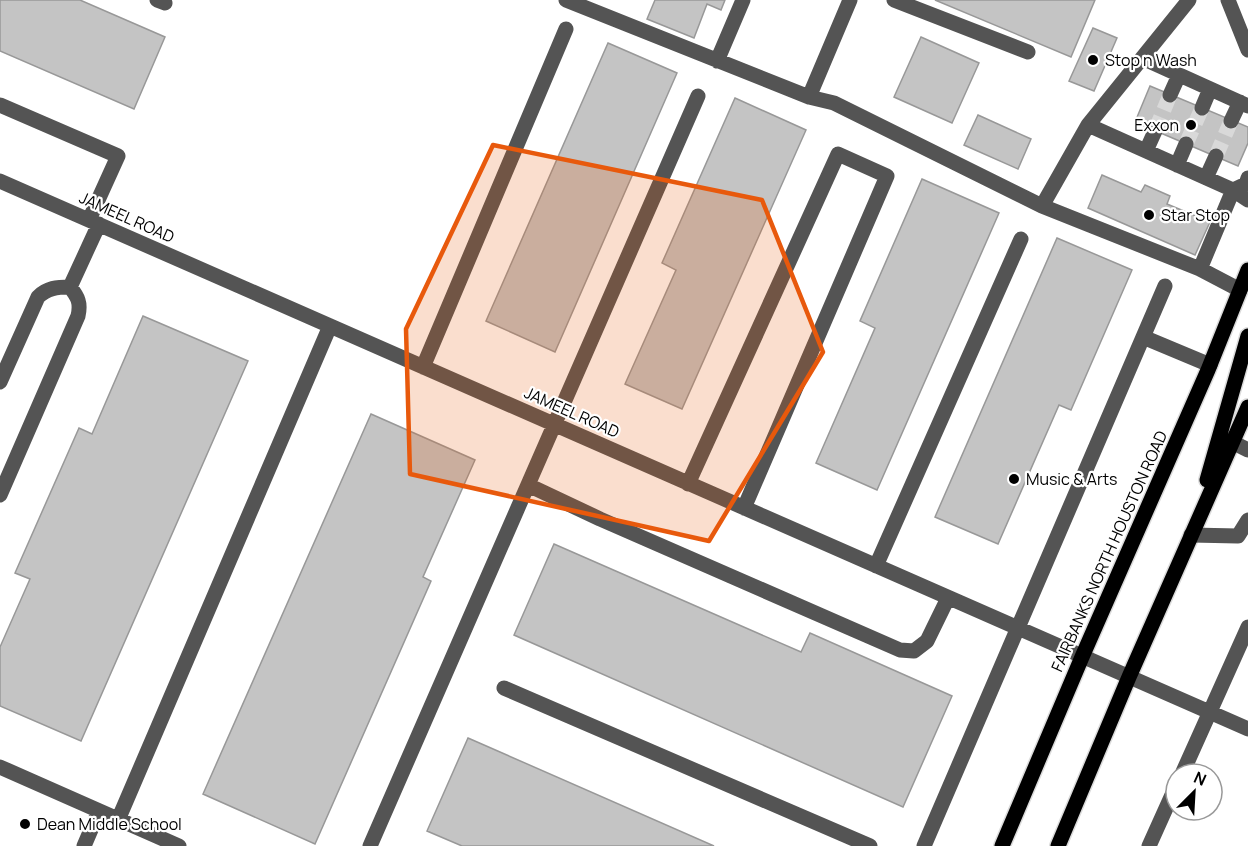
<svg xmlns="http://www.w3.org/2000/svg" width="1248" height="846" viewBox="0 0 1248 846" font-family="Manrope,sans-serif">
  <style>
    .building { fill: #c4c4c4; stroke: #989898; stroke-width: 1.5 }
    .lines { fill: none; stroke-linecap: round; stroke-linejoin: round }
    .minor-tunnel { stroke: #d9d9d9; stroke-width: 15; stroke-dasharray: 15 8; stroke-linecap: butt }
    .major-casing { stroke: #dbdbdb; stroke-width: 18 }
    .minor { stroke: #545454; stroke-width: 15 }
    .major { stroke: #000; stroke-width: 15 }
    .marked { fill: #e8590c; fill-opacity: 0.2; stroke: #e8590c; stroke-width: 4.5; stroke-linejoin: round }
    .poi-dot { fill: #000; stroke: #fff; stroke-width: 2 }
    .labels { text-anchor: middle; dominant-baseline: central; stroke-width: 4.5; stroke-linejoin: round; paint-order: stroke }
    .poi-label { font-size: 16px; fill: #000; stroke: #fff; text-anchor: start }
    .street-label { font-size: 16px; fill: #000; stroke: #fff }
  </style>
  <rect width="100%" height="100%" fill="#fff"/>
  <path class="building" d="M0,0h80l85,37 -31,72 -134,-58z
    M655,0h70l-4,10 -14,-6 -13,34 -47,-19z
    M935,0h160l-24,57z
    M1093,28l24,10 -23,53 -25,-10z
    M921,37l58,26 -27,60 -58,-26z
    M608,43l69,30 -122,279 -69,-31z
    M1150,86l98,41v16l-10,23 -103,-44z
    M735,98l71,32 -124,279 -57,-25 51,-114 -14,-7z
    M978,115l53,24 -13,30 -54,-24z
    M1102,175l39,17 4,-7 25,11 -3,8 43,18 -15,33 -107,-47z
    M922,179l77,34 -122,277 -61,-27 59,-135 -15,-7z
    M1057,238l75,32 -61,140 -12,-5 -61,139 -63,-27z
    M143,316l105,45 -167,380 -81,-35v-59l30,-68 -15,-6 64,-145 13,6z
    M371,414l104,46 -52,117 8,4 -116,263 -112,-50z
    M554,544l247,108 9,-19 142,63 -49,111 -389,-172z
    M468,738l246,108h-252l-35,-15z"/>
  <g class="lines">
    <path class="minor-tunnel" d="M1155,131l15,-36
      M1186,144l16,-36
      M1216,156l15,-35"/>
    <defs>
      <path id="major" d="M1207,480l41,-144
        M1002,846l80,-189 126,-287 40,-100
        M1058,846l71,-169 119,-270"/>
    </defs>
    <use href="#major" class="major-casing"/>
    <path class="minor" d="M157,0l8,3
      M566,0l243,97 25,6 208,103 158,63 40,21
      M894,0l134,52
      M1228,0l20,50
      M1142,58l106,48
      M717,61l26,-61
      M1170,95l9,-20
      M809,97l41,-97
      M0,105l118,51 -29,64
      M1202,108l8,-19
      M1231,121l9,-19
      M1088,125l145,65 15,10
      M1146,151l9,-20
      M1177,165l9,-21
      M1206,178l10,-22
      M0,181l1248,548
      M1042,206l46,-81 101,-125
      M1200,269l33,-79 13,-6 2,-6
      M70,287l29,-63
      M1143,337l67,28
      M423,367l143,-338
      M0,382l38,-85c9,-9 19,-10 32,-10 8,10 11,16 8,29l-78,179
      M1232,442l16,8
      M688,484l150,-330 49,22 -143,332
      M528,485l72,34 300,131 14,1 13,-10 21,-43
      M1191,535l47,1 10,-16
      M876,566l145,-327
      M504,688l366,158
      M0,767l179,79
      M1182,774l66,-147
      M118,820l212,-494
      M84,846l15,-35
      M370,846l328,-750
      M924,846l241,-560
      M1149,846l27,-60"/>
    <use href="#major" class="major"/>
  </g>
  <path class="marked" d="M493,145l269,55 61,152 -114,189 -299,-67 -4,-145z"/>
  <g class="poi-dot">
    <circle cx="1093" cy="60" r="6"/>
    <circle cx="1191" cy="125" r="6"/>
    <circle cx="1149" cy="215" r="6"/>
    <circle cx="1014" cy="479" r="6"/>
    <circle cx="25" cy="824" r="6"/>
  </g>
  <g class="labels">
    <g class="poi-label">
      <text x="1105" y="60">Stop n Wash</text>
      <text x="1179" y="125" text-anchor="end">Exxon</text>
      <text x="1161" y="215">Star Stop</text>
      <text x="1026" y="479">Music &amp; Arts</text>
      <text x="37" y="824">Dean Middle School</text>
    </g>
    <g class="street-label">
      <text transform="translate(127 217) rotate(24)">JAMEEL ROAD</text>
      <text transform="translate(572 412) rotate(24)">JAMEEL ROAD</text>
      <text transform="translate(1109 551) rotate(-66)">FAIRBANKS NORTH HOUSTON ROAD</text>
    </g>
  </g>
  <g transform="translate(1194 792) rotate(24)"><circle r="28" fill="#ffffff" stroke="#999999" stroke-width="1.5"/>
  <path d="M0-4.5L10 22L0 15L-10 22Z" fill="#000000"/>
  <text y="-9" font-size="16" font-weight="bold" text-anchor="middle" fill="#000000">N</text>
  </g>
</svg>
